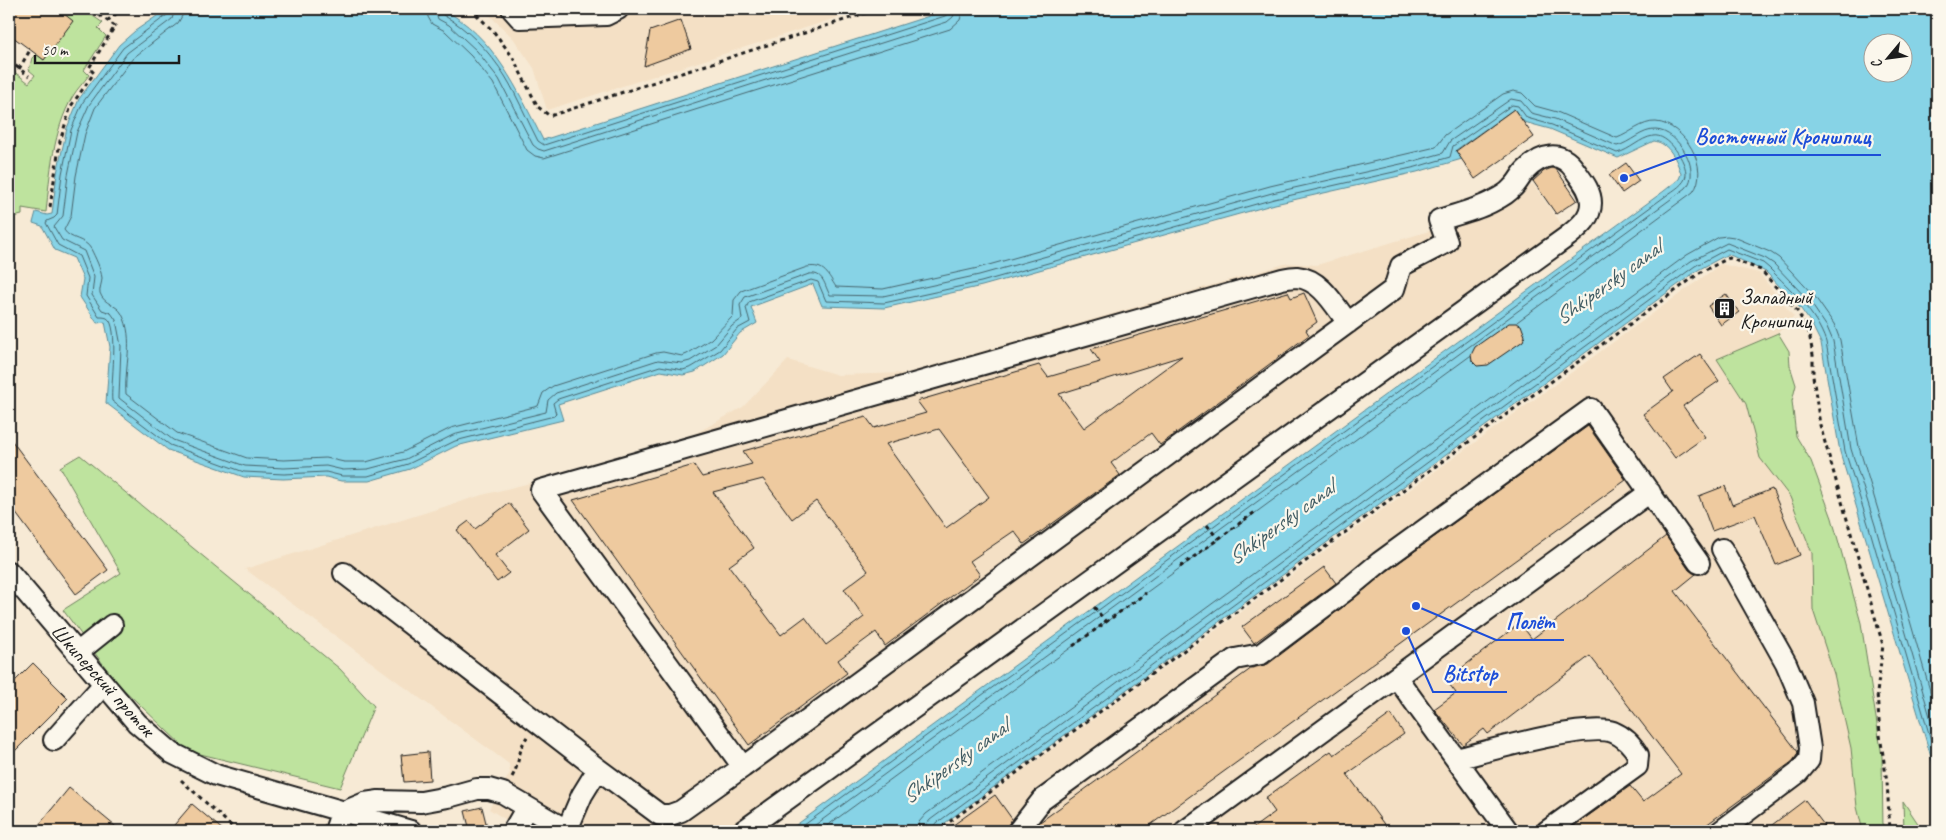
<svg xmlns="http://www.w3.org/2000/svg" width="1946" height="840" viewBox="0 0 1946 840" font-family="Caveat,sans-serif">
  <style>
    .built { fill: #f4e0c5 }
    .green { fill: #bee39e; stroke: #6d805d }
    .water { fill: #87d3e6; stroke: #5c8a95; fill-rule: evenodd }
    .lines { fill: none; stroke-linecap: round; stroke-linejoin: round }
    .shore { stroke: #47656d; stroke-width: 1 }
    .building { fill: #eeca9f; stroke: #1c1c1c; fill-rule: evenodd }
    .minor-casing { stroke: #1c1c1c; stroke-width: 24 }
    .path { stroke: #1c1c1c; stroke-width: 3; stroke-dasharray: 4 4; stroke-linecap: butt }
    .minor { stroke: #fbf7ec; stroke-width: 20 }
    .labels { text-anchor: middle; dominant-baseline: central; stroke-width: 4.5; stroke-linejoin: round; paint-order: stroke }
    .poi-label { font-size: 21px; fill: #1c1c1c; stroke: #fbf7ec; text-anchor: start }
    .street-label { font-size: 21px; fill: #1c1c1c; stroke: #fbf7ec }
    .water-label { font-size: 22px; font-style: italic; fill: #415c63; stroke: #fbf7ec }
    .leader { fill: none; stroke: #1d4ed8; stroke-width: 2 }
    .callout-dot { fill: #1d4ed8; stroke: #fbf7ec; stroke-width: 2 }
    .callout-label { font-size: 22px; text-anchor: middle; font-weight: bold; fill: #1d4ed8; stroke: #fbf7ec; stroke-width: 4.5; stroke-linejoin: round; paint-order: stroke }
  </style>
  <rect width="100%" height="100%" fill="#f7ead5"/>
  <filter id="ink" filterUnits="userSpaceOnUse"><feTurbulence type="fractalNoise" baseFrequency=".02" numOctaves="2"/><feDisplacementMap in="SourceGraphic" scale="10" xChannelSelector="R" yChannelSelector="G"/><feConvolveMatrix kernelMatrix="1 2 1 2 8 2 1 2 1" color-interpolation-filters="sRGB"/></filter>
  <g filter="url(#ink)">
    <path class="built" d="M483,9h382l-318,101 -13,-42 -21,-30z
      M1533,184l42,59 -812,588h-239l-35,-22 21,-36 -1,-9 -264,-195 237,-74 80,-20 120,-34 61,-34 45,-47 50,15 69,-2 381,-110 29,2 175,-53z
      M1721,264l38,9 35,44 -21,21 38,181 60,312h-932z"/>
    <path class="green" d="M34,9h49l20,14 -5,5 8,8 -22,34 5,5c-5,7 -12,14 -16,21 -20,34 -23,78 -27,116l-24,-4v7l-13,3v-150l20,15 6,-8 -6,-5 3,-12 4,-4 8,6 13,-17 -32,-24z
      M1778,333l11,18 1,15 6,19 -4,16 4,35 15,25 21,57 29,105 21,133 1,75h-20l-6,-24 -6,-59 -17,-74 -21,-64 -1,-57 -22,-56 -30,-39 -14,-54 -29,-45z
      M80,455l260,214 34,37 -34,82 -152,-37 -71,-68 -54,-73 58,-37 -61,-106z
      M1903,801l20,30h-19z"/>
    <path class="water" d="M167,9h275c52,26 76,82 101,131l408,-131h986v768l-97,-325 -19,-109 -10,-20 -10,-14 -35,-37 -38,-18 -30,16 -764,561h-146l876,-640 15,-12 2,-5c-4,-14 -12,-31 -27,-33l-36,17 -68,-29 -26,-7 -10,-13 -58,41 6,9 -45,13 -142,32 -293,82 -98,22 -62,-2 -9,-22 -62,23 6,16 -17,10 -17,21 -28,18 -12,3 -22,-4 -103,33 5,16 -107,26 -46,23 -41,12h-28l-15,-4 -43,2 -39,-2 -76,-27 -62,-47 4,-56 -5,-25 -8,1 -17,-26 3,-18 -9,-21 -19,-8 -13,-24 -9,-3 3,-11 11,3 5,-1 5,-41 10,-45 12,-29 40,-54 16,-14zM1874,42h30v30h-30z"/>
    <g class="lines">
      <path class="shore" d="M169,9l-2,6 -44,33 -40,54 -12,28 -9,44 -5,41 -3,3 -7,3 -1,2 12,22 21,11 9,22 -2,18 13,21c3,0 5,0 8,1 13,7 3,69 5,83l58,44 74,27 40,2 42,-2 16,4h26l40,-12 47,-23 99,-25 2,-2 -3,-11 5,-4 102,-33 23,4 9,-3 28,-17 17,-21 13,-7 -4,-14 3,-6 62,-22 7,2 8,19 58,2 97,-21 293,-83 142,-32 34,-10 3,-11 59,-41 6,1 9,12 25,7 65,28c13,-3 23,-15 36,-17 15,-3 34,26 33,39 -1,9 -12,15 -19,20l-871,636
        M175,9l-3,10 -45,34 -38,52 -12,27 -9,43 -5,41 -9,11 8,13 22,11 10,26 -2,18 10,15 9,3 5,7 5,26 -2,52 54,42 72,26 39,2 42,-2 17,4 25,-1 38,-10 47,-24 93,-23 2,-12 8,-7 102,-33 24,3 8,-2 26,-16 16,-19 10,-7 -2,-14 5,-8 64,-23c15,-2 15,11 21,21l53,1 96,-21 293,-82 142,-32 29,-8 7,-12 61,-42 10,2 10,12 24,6 62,27c13,-3 25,-17 39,-16 22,1 46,40 30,58l-879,643
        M183,9l-1,7 -4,7 -45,35 -38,50 -10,26 -9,42 -5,40 -7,14c6,10 21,8 27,19 4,8 10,20 11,29 0,5 -3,11 -2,15 4,12 17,11 22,21 13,25 2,54 4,80l51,39 70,25 37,2 42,-2 18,4h22l37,-10 48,-24 87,-22 5,-13 10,-7 103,-33 7,-1 19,4 5,-2 24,-15 22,-23 1,-16 7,-9 66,-24c18,-3 21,8 29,20l47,2 95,-21 292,-82 166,-39 9,-12 58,-41 10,-3 9,2 13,13 22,6 60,26c12,-4 25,-17 39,-16 28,2 55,46 37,70l-176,130
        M427,9l1,8 4,7 13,7 26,25 22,27 34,67 8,6 9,2 406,-129 10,-9 3,-11
        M435,9l3,10 11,6 28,26 22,28 34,66 5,4 6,2 403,-129 6,-5 3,-8
        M441,9l2,6c24,13 48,38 62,61 13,21 22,44 33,65l6,4 401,-129 4,-3v-4
        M820,831l650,-475
        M918,831l1,-9 7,-8 761,-559 32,-18 8,-1 7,1 36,15 9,6 36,39 19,27 6,16 19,107 23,76 55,192
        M925,831l1,-6 4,-5 761,-559 36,-18 38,15 9,6 36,38 17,25 6,14 18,108 24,76 62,216
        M932,831l2,-6 761,-559 32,-17 36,14 6,5c22,22 47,44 57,74l19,109 24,76 68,234"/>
    </g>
    <path class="building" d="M9,9h49l15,12 -29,39 -35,-26z
      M681,20l10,29 -47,17 6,-35z
      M1514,109l20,28 -59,42 -19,-28z
      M1626,163l13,18 -17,12 -13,-18z
      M1552,168l4,1 21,31 -21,14 -23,-33 11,-10z
      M1288,292l3,6 13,-5 13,29 -11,8 3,5 -149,110 -9,-12 -40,30 9,12 -96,69 -10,-13 -44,30 10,14 -95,71 -9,-14 -38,28 9,13 -98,72 -176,-245 121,-35 8,12 50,-13 -9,-13 123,-34 8,11 52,-15 -9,-12 122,-36 9,12 52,-15 -9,-13zM1182,356l-98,72 -25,-34zM939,429l50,68 -43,31 -60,-84zM763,479l29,40 24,-18 52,70 -24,18 20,28 -38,28 -21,-28 -24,18 -52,-69 25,-18 -41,-56z
      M1726,294l13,18 -18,13 -13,-19z
      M1509,323h7l5,2 4,11 -2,5 -35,24 -11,1 -5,-5 -1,-6 4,-8z
      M1700,354l19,27 -36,25 22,31 -30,21 -32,-44 30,-22 -9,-13z
      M1588,426l38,54 -484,351h-109l7,-9 212,-154 16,-4 84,-64 35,-29z
      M9,437l99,133 -32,24 -67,-90z
      M1725,486l7,19 40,-16 28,66 -24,10 -21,-50 -43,16 -13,-35z
      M509,503l20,26 -34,26 14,18 -12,9 -40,-52 12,-9 6,8z
      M1666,536l23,34 7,4 -21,17 123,161 -1,3 -4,6 -95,70h-131l63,-45 13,16 38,-28 -91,-118 -102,78 -4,-5 -21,16 -29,-36 22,-16 -10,-13 74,-57 12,16z
      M1324,567l12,16 -82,60 -12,-16z
      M33,663l35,35 -59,59v-70z
      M1391,714l13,20 -57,40 42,57h-140l26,-19 -10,-14 66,-47 3,4z
      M428,752l2,28 -26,2 -3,-27z
      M69,788l52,43h-87z
      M995,795l17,24 -4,6 -8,6h-55z
      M1805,800l19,25 -8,6h-52z
      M192,804l32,27h-55z
      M482,807l6,24h-18l-5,-20z"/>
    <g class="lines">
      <defs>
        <path id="minor" d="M512,9l8,9 86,-3 12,-6
          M9,572l128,151 35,30 44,22 195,56
          M344,573l254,196 62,46h10l11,-4 62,-44 -202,-277 741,-211c5,-1 11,-2 15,-2 24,2 38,29 51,46
          M77,653l35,-28
          M1397,678l111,153
          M54,740l50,-56
          M1456,759c32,-8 129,-36 157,-27 12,5 19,12 25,23l-1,11 -90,65
          M743,767l651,-478 7,-23 46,-24 -8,-22c18,-6 38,-10 54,-19 6,-3 15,-8 19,-13 6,-5 9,-13 14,-18 16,-16 34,-20 48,-1 7,10 17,21 17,34 0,15 -12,24 -23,33l-825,595
          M567,830l15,-35 16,-26
          M335,831l6,-18 24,-10 14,-2 42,1 27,-5 29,-8h12l14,4 65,38
          M513,831l14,-24
          M1018,831l24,-31 193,-141 26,-5 84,-63 35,-29 211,-153 108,154
          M1185,831l465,-339
          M1721,831l77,-58 11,-13 1,-12 -7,-45 -17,-40 -64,-114"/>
      </defs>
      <use href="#minor" class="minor-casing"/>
      <path class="path" d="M471,9l23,23 18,24 26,51 12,9 328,-107
        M107,21l15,-12
        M9,61l20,15
        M19,69l11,-19
        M50,207l10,-66 11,-35 23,-33 -5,-5 26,-42 -25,-17
        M1207,525l11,14
        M1180,567l75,-55
        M1094,607l12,15
        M1073,646l73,-53
        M512,777c8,-13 6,-28 15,-40
        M181,780l56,51
        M937,831l764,-559 28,-14 32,12 37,42 11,21 4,22v21l7,49 63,220 -6,48 3,42 7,47 3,49"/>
      <use href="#minor" class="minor"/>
    </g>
  </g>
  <defs>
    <symbol id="building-square" viewBox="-11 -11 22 22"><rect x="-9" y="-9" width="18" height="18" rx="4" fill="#1c1c1c" stroke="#fbf7ec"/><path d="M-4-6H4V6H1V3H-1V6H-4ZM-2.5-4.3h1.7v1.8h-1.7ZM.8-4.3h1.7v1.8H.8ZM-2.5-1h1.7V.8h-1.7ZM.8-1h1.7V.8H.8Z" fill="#fff"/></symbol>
  </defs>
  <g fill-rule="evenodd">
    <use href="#building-square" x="1712" y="296" width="25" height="25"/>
  </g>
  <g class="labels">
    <g class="poi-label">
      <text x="1740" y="297">Западный<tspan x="1740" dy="24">Кроншпиц</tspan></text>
    </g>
    <g class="street-label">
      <text transform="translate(103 680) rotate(48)">Шкиперский проток</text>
    </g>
    <g class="water-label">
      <text transform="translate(1608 283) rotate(-36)">Shkipersky canal</text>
      <text transform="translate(1281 523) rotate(-36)">Shkipersky canal</text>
      <text transform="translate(955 762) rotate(-36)">Shkipersky canal</text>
    </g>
  </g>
  <path class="leader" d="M1624 178L1686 155H1881M1416 606L1496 640H1564M1406 631L1433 692H1507"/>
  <g class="callout-dot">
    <circle cx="1624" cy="178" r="5"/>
    <circle cx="1416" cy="606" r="5"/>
    <circle cx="1406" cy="631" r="5"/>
  </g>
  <g class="callout-label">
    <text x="1783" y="144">Восточный Кроншпиц</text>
    <text x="1530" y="629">Полёт</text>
    <text x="1470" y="681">Bitstop</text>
  </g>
  <rect width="1946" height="840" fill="none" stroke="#fbf7ec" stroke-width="30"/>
  <rect x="15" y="15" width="1916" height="810" fill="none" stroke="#1c1c1c" stroke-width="2" filter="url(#ink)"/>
  <g transform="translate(1888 58) rotate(241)"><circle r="24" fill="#fbf7ec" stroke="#a29f99"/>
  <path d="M0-4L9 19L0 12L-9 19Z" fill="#1c1c1c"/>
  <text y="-8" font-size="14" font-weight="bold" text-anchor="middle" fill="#1c1c1c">С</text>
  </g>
  <path d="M35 55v8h144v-8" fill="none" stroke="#1c1c1c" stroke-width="2.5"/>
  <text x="42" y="55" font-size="15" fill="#1c1c1c" stroke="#fbf7ec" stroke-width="4" paint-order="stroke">50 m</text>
</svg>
